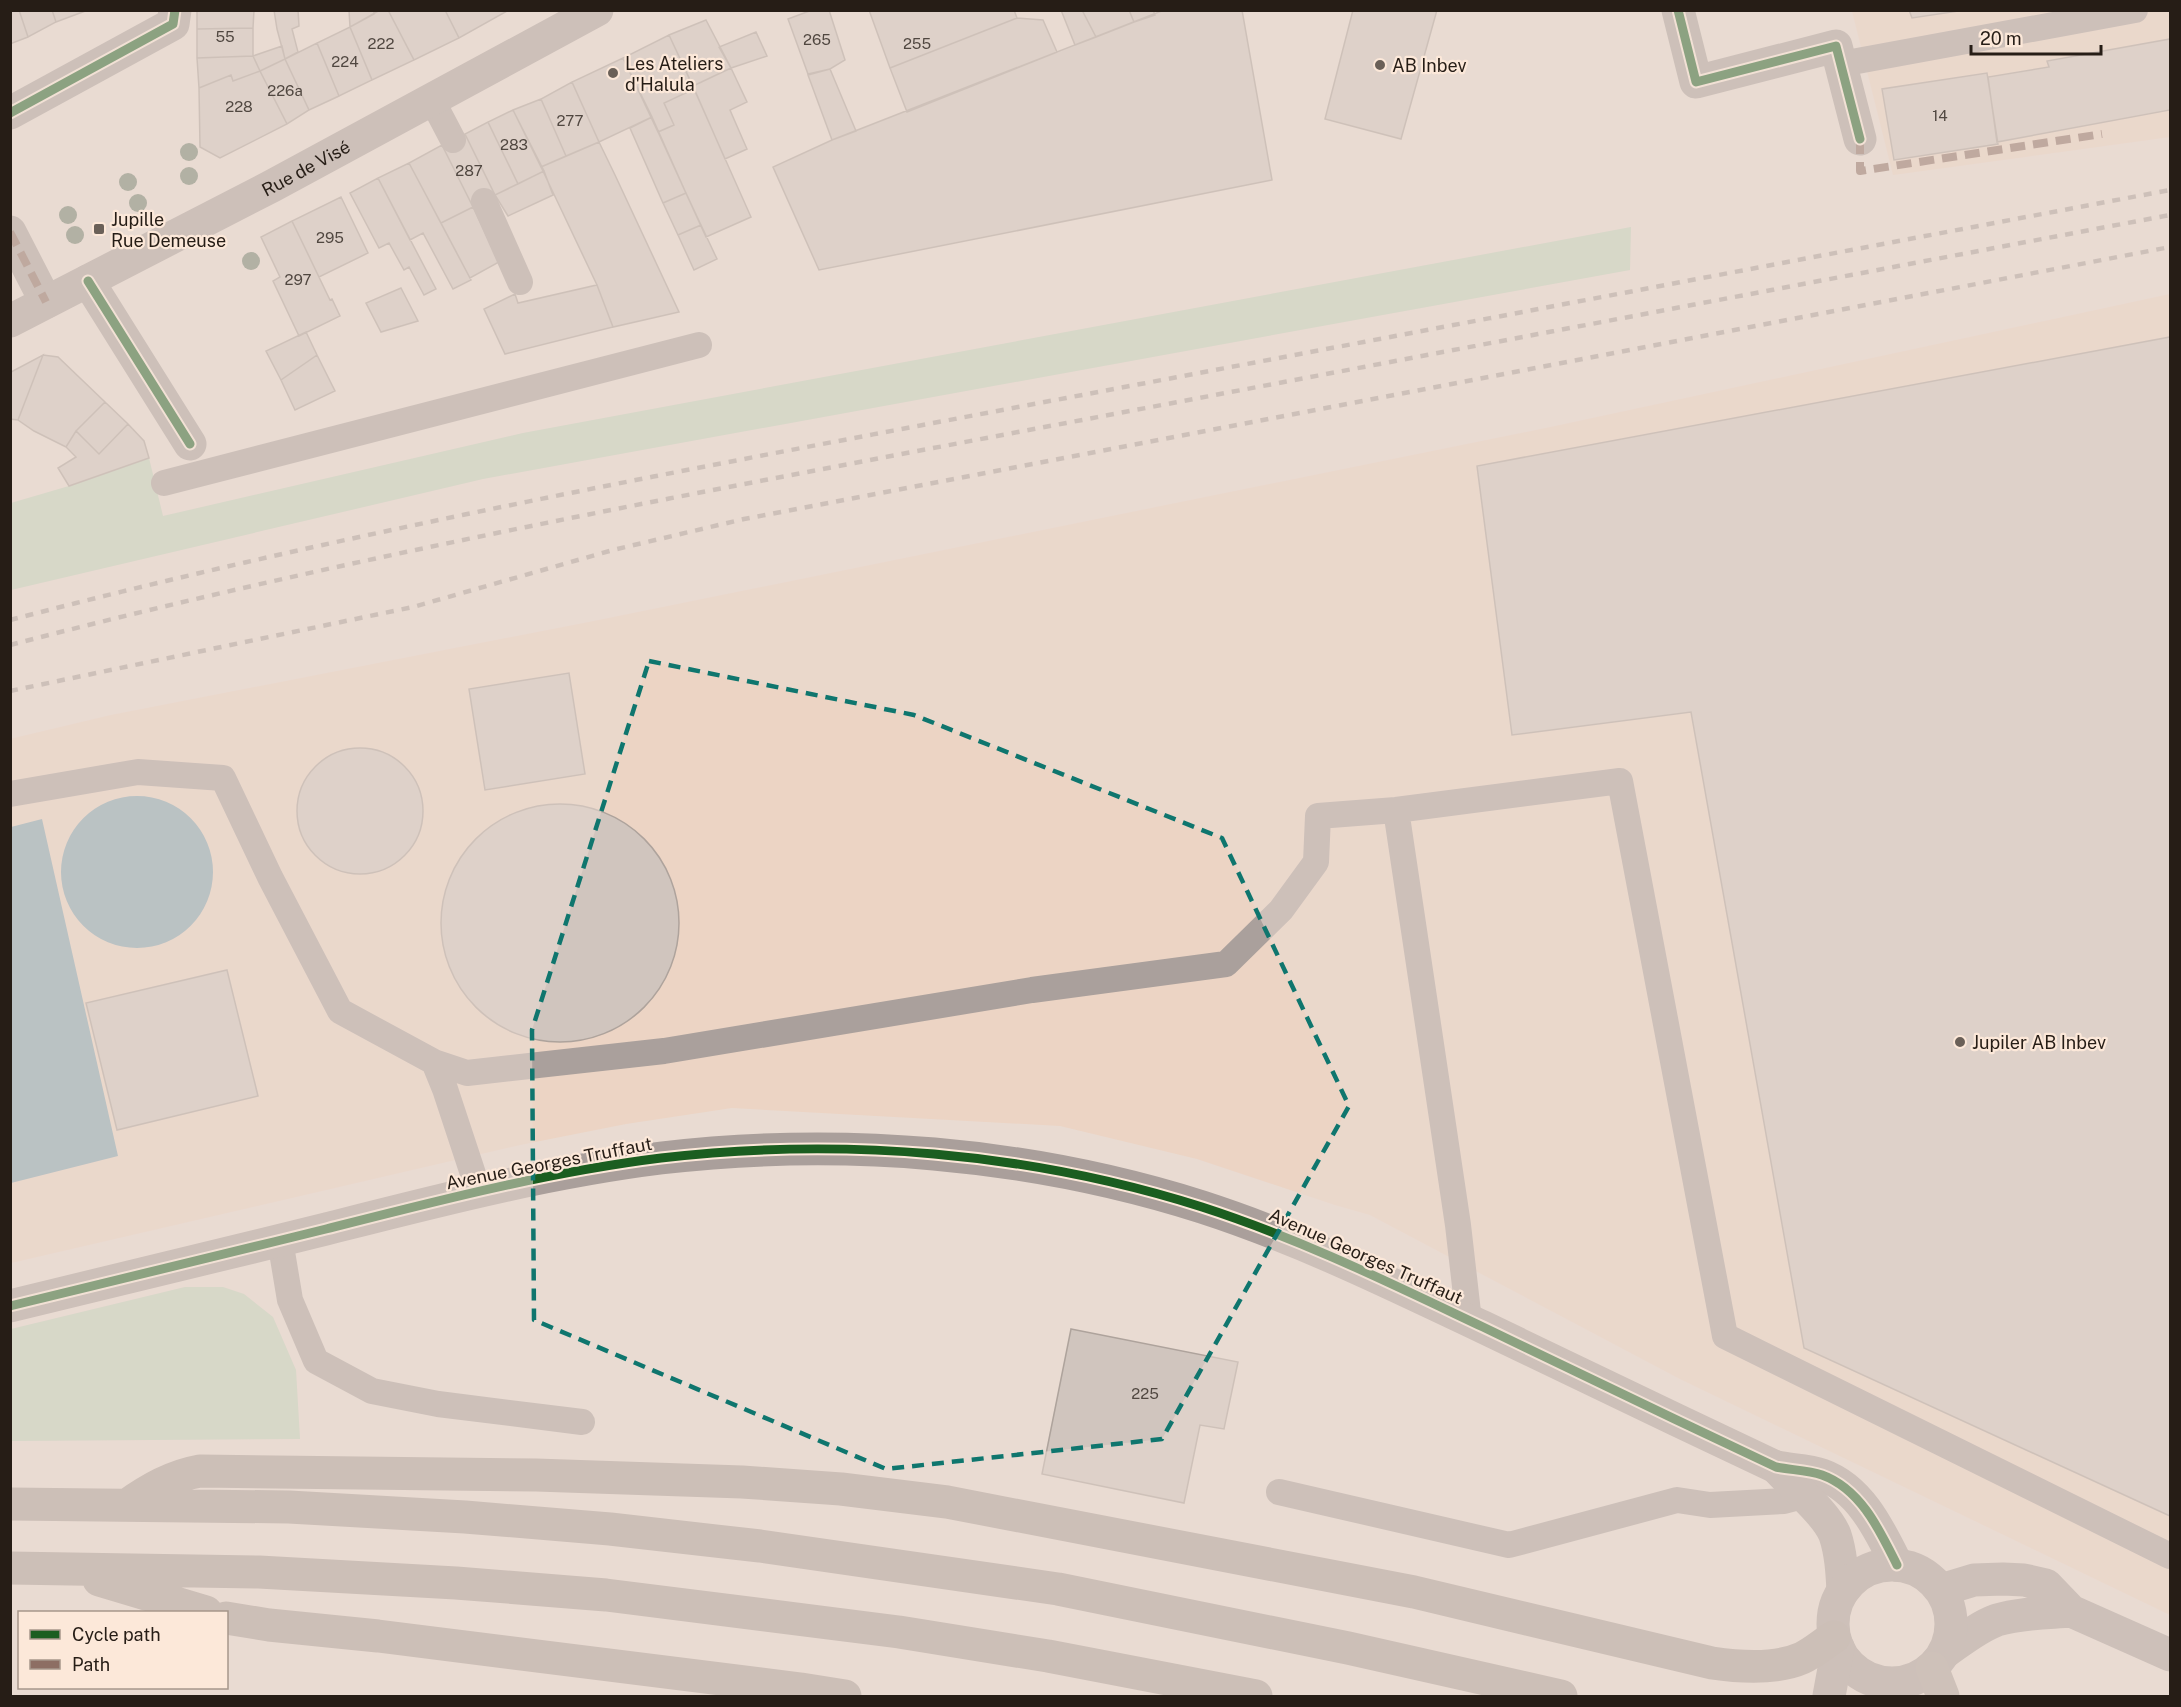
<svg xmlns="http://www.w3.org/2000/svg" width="2181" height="1707" viewBox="0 0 2181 1707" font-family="'Public Sans',sans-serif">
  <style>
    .built { fill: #ecd4c4 }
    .green { fill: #c0d4bd }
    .water { fill: #81a4b2 }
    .building { fill: #d0c5be; stroke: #aea39c; stroke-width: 1.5 }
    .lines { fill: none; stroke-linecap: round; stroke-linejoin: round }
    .lane { stroke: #aaa09c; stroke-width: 26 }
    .street { stroke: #aaa09c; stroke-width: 33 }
    .secondary { stroke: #aa9f9b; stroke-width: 33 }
    .primary { stroke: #aea29c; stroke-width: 33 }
    .highway { stroke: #a99d97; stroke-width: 33 }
    .rail { stroke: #aca19b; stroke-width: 4.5; stroke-dasharray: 8 8; stroke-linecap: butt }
    .quiet { stroke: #8d6e63; stroke-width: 8; stroke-dasharray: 15 8; stroke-linecap: butt }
    .cycleway-casing { stroke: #fce8d9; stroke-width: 13 }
    .cycleway { stroke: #1b5e20; stroke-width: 9 }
    .tree { fill: #6f7e6d }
    .marked { fill: none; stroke: #0f766e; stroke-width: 4.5; stroke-dasharray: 12 8; stroke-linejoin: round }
    .poi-dot { fill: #6a6058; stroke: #fce8d9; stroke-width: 2 }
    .labels { text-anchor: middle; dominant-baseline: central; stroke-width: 4.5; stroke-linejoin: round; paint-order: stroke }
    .number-label { font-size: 15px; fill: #504740 }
    .poi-label { font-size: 18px; fill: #261d16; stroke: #fce8d9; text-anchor: start }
    .street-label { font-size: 18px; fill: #261d16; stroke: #fce8d9 }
  </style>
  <rect width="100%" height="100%" fill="#e9dbd2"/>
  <path class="built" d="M1852,11h318v126l-277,38z
    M2170,294v1321l-490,-236 -310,-164 -35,-10 -138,-46 -137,-33 -328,-18 -106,16 -106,21 -509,118 -1,-524 101,-24 478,-93 957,-194z"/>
  <path class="green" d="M1631,227l-1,43 -1147,209 -472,111v-87l58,-17 80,-28 14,58 360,-83z
    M185,1287h38l21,7 29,23 23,53 4,69 -289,2v-112z"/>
  <path class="water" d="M61 872a76 76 0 1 1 152 0a76 76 0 1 1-152 0Z
    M42,819l76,337 -107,27v-356z"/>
  <path class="building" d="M10,10h9l9,27 -18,7z
    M19,10h33l4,12 -28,15z
    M52,10h36l-32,12z
    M197,10h57l-1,18 -56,1z
    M274,10h24l1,16 -7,3 6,23 -13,7 -8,-30z
    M349,10h25v4l-24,13z
    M380,10h8l26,50 -42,20 -22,-53z
    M388,10h57l14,28 -45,22z
    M445,10h64l-50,28z
    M812,10h17l16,50 -15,9 -22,5 -20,-55z
    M869,10h145l3,8 -127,50z
    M1061,10h21l14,27 -21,8z
    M1082,10h47l5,12 -38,15z
    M1129,10h24l2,5 -21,7z
    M1164,10h78l30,170 -453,90 -46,-103 59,-27z
    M1353,10h84l-36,129 -76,-20z
    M1909,10h56l-53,8z
    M1017,18l26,2 14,32 -150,60 -17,-44z
    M706,20l25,48 -38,18 -24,-51z
    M350,27l22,53 -33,16 -22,-53z
    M253,28v28l-56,2v-29z
    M756,32l11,24 -36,12 -12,-21z
    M669,35l25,54 -30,14 10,22 -16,7 -35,-74z
    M2170,39v71l-173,32 -9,-65 61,-10 -2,-6z
    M317,43l22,53 -30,14 -24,-51z
    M282,46l3,13 -25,12 -7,-15z
    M253,56l7,15 -27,10 -2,-6 -32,13 -2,-30z
    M623,58l29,59 -53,25 -27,-60z
    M285,59l24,51 -22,14 -27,-53z
    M731,68l16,34 -17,8 17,39 -22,10 -32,-73z
    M830,69l26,62 -24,9 -24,-65z
    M260,71l27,53 -67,34 -20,-11 -1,-59 32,-13 2,6z
    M1987,73l11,71 -104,16 -12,-71z
    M572,82l27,60 -33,14 -25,-57z
    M694,89l57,128 -45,20 -48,-105 16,-7 -10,-22z
    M541,99l25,57 -25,11 -28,-57z
    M513,110l31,61 -26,13 -30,-62z
    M652,117l34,76 -23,10 -33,-75z
    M488,122l30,62 -23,11 -30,-61z
    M465,134l30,61 -22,12 -31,-62z
    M599,142l16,33 64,137 -66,15 -16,-42 -56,-118z
    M442,145l31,62 -32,16 -32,-60z
    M409,163l62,117 -18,9 -30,-56 -13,7 -32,-62z
    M544,171l9,24 -45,21 -13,-21z
    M378,178l58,111 -12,6 -15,-28 -5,3 -15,-27 -10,5 -29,-55z
    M686,193l15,32 -23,10 -15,-32z
    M341,197l27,56 -49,24 -27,-56z
    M473,207l26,55 -29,16 -29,-55z
    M292,221l38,79 2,-1 8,17 -41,20 -26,-55 7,-4 -19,-40z
    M701,225l16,34 -23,11 -16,-35z
    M597,285l16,42 -108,27 -21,-45 31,-15 3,9z
    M401,288l17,33 -37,11 -15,-29z
    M306,332l11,23 -36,25 -15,-29z
    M2170,337v1179l-366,-168 -113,-636 -179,23 -35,-269z
    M43,355l15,2 47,45 -29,29 -10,16 -32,-16 -16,-11z
    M43,355l-25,65 -8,-1 1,-47z
    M317,355l18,36 -40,19 -14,-30z
    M105,402l23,22 -29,30 -23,-23z
    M128,424l16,17 5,17 -80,28 -11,-18 18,-11 -10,-10 10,-16 23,23z
    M569,673l16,101 -100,16 -16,-101z
    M297 811a63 63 0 1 1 126 0a63 63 0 1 1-126 0Z
    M441 923a119 119 0 1 1 238 0a119 119 0 1 1-238 0Z
    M227,970l31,126 -141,34 -31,-127z
    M1071,1329l167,33 -14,67 -24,-4 -16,78 -142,-29z"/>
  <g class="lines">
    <path class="lane" d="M1841,64l294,-54
      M432,100l21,40
      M484,201l36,81
      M164,483l535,-138
      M10,794l128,-22 85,6 47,99 70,134 94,51 33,11 197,-22 368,-61 194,-26 55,-54 35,-48 2,-46 78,-6 224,-29 105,555 445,220
      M1396,810l62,415 11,96
      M434,1062l11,27 34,103
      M280,1240l10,60 26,61 56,30 66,13 144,18
      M1279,1492l230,53 168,-45 33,5 74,-4 19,-5"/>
    <path class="street" d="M1678,10l18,72 140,-36 24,93
      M10,113l163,-89 2,-14
      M10,232l36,70
      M88,281l102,163
      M1941,1590l33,-10 29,-1 21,1 22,5 25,26 99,44
      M1945,1652c16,-11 33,-25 52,-32 23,-7 50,-7 74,-9"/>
    <g class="secondary">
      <path id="s1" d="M10,321l262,-135 325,-176"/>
      <path d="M10,1306c106,-26 211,-51 316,-77 110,-28 222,-57 335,-71 180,-21 368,-6 541,49 99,32 188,76 281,120 98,47 195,94 293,140 14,3 32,3 46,8 39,14 58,56 75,90"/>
      <path d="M1776,1467c16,18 51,47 59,68 6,18 7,37 8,56"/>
      <circle cx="1892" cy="1624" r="59"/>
      <path d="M1829,1696l9,-49"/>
    </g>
    <path class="primary" d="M1932,1668l11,28"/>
    <path class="highway" d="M10,1504l279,3 176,10 145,12 150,17 298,43 290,59 213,48
      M127,1505c23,-16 45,-29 73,-34l336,4 206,7 99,7 106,13 467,90 298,71c27,4 63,7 90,-5 11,-5 21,-14 32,-21
      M10,1568l249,4 197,11 150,12 293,37 149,24 208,40
      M99,1580l107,32
      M226,1618l43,7 109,11 423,53 44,7"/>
    <path class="rail" d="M10,620c332,-87 670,-149 1008,-213 384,-72 768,-145 1152,-217
      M10,645c333,-87 670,-149 1008,-213 384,-72 768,-145 1152,-217
      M10,691l403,-84 200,-57 131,-31 1426,-272"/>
    <path class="quiet" d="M1860,139v32l242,-37
      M10,232l36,70"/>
    <defs>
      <path id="cycleway" d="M1678,10l18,72 140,-36 24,93
        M10,113l163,-89 2,-14
        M88,281l102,163
        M10,1306c106,-26 211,-51 316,-77 110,-28 222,-57 335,-71 180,-21 368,-6 541,49 99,32 188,76 281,120 98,47 195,94 293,140 14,3 32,3 46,8 39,14 58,56 75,90"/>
    </defs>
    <use href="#cycleway" class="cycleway-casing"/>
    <use href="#cycleway" class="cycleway"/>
  </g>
  <g class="tree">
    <circle cx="189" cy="152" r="9"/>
    <circle cx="189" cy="176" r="9"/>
    <circle cx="128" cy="182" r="9"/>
    <circle cx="138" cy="203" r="9"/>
    <circle cx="68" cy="215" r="9"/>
    <circle cx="75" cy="235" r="9"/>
    <circle cx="251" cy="261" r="9"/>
  </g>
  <path d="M0 0H2181V1707H0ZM649,661l265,54 308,123 127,268 -187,333 -276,30 -352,-149 -2,-290z" fill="#e9dbd2" fill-opacity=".55" fill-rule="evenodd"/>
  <path class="marked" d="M649,661l265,54 308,123 127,268 -187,333 -276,30 -352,-149 -2,-290z"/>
  <g class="poi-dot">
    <circle cx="1380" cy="65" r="6"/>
    <circle cx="613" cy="73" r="6"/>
    <rect x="93" y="223" width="12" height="12" rx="3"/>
    <circle cx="1960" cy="1042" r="6"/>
  </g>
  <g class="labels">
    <g class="number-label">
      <text x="225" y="36">55</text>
      <text x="817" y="39">265</text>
      <text x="381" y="43">222</text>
      <text x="917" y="43">255</text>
      <text x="345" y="61">224</text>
      <text x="285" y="90">226a</text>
      <text x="239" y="106">228</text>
      <text x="1940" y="115">14</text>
      <text x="570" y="120">277</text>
      <text x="514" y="144">283</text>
      <text x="469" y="170">287</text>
      <text x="330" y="237">295</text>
      <text x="298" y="279">297</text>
      <text x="1145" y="1393">225</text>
    </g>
    <g class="poi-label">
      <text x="625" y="63">Les Ateliers<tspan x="625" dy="21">d'Halula</tspan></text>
      <text x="1392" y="65">AB Inbev</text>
      <text x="111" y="219">Jupille<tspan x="111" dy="21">Rue Demeuse</tspan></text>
      <text x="1972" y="1042">Jupiler AB Inbev</text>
    </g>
    <g class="street-label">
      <text stroke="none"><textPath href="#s1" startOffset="333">Rue de Visé</textPath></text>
      <text transform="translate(549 1163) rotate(-11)">Avenue Georges Truffaut</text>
      <text transform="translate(1366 1256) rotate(24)">Avenue Georges Truffaut</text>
    </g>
  </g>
  <rect width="2181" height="1707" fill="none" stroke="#261d16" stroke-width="24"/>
  <rect x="18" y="1611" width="210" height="78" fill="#fce8d9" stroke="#a6978b" stroke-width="1.5"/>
  <rect x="30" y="1630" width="30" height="9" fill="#1b5e20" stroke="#a6978b" stroke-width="1.5"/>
  <text x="72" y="1641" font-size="18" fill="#261d16">Cycle path</text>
  <rect x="30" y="1660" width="30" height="9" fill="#8d6e63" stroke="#a6978b" stroke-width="1.5"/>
  <text x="72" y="1671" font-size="18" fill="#261d16">Path</text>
  <path d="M1971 45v9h130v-9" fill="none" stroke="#261d16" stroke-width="3"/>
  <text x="1980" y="45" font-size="18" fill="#261d16" stroke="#fce8d9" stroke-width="4.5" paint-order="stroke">20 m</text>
</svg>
